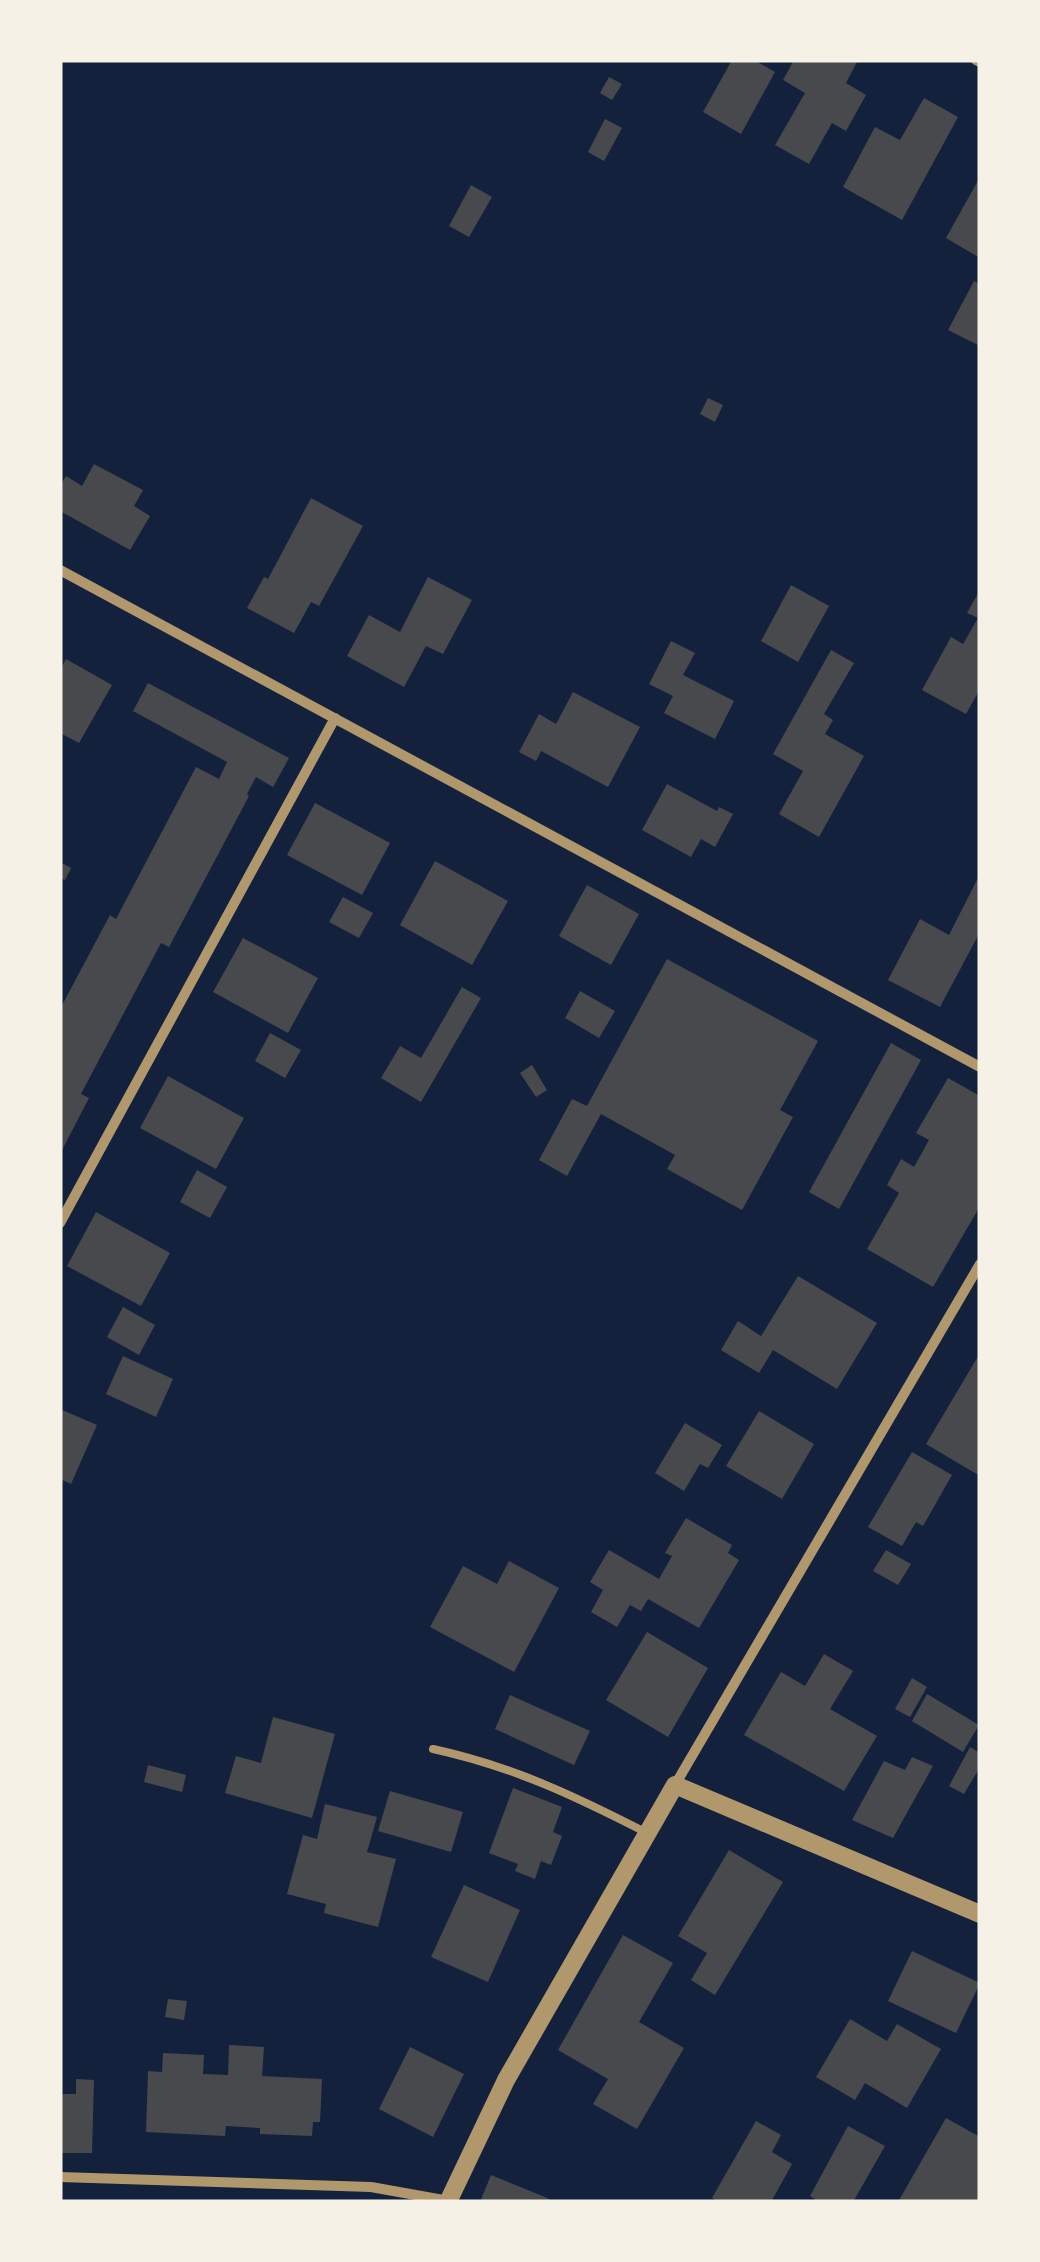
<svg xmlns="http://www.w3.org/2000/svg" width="1040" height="2262" viewBox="0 0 1040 2262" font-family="'Varela Round',sans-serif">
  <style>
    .building { fill: #48494c }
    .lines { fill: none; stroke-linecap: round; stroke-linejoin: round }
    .service { stroke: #b1986c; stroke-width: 8 }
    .minor { stroke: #b1986c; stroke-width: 10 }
    .tertiary { stroke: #b1986c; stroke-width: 18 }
  </style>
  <rect width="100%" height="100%" fill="#14213d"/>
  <path class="building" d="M732,60h22l21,12 -34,62 -38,-22z
    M794,60h64l-12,23 20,12 -20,36 -14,-8 -23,41 -34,-19 30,-52 -22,-13z
    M609,77l13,7 -10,16 -12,-7z
    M924,98l34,19 -56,103 -59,-33 32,-60 25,13z
    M605,119l17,9 -18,33 -16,-9z
    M980,177v81l-34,-20z
    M471,185l21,12 -23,40 -20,-11z
    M974,281l6,3v62l-32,-16z
    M708,398l15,7 -8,17 -15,-8z
    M94,464l49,26 -9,16 16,10 -20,34 -70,-39v-25l6,-10 16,10z
    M311,498l52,28 -44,80 -8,-4 -17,31 -47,-25 17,-31 4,2z
    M428,577l44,23 -29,54 -17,-8 -22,41 -57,-31 22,-41 31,17z
    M791,585l38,21 -31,56 -37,-21z
    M980,590v99l-14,25 -44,-24 29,-53 12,7 15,-26 -11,-5z
    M671,641l24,12 -12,22 51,26 -19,38 -51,-26 9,-17 -24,-12z
    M831,650l23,13 -30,51 9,6 -8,14 39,22 -45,81 -40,-23 24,-43 -30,-17z
    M66,659l46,26 -33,58 -19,-10v-63z
    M148,683l141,75 -16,29 -17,-10 -9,17 2,2 -80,151 -8,-4 -60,113 -20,38 8,4 -29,56v-145l50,-94 6,4 80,-152 23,12 8,-17 -94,-51z
    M573,692l67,35 -32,60 -67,-36 -5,10 -17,-9 20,-38 17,10z
    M667,784l50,27 2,-4 14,7 -18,33 -14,-8 -10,18 -49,-27z
    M315,803l75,40 -28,52 -75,-40z
    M435,861l73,40 -36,64 -72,-40z
    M60,862l11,6 -6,12 -5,-2z
    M980,874v58l-40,75 -52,-27 32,-61 29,16z
    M587,885l52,29 -28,51 -52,-29z
    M343,897l30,16 -14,25 -30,-16z
    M243,938l75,40 -30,55 -75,-41z
    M667,959l151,82 -38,69 13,7 -51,93 -75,-41 8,-14 -74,-41 -34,62 -28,-16 33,-61 15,7z
    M462,987l19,11 -60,104 -40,-24 19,-32 21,12z
    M580,991l35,20 -16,27 -34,-20z
    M270,1033l31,17 -16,28 -30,-17z
    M891,1043l30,17 -82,149 -30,-17z
    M532,1065l15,25 -11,7 -16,-24z
    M168,1076l76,42 -28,51 -76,-41z
    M948,1078l32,18v110l-47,81 -66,-38 32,-56 -12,-8 14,-26 13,8 15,-27 -13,-7z
    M197,1170l30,17 -17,31 -30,-16z
    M96,1212l74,41 -29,53 -74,-40z
    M798,1276l79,47 -40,66 -64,-39 -14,23 -38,-23 17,-29 23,15z
    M123,1307l32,18 -16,30 -32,-18z
    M980,1353v123l-54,-32z
    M123,1356l50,23 -17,38 -50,-23z
    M60,1409l37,16 -26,59 -11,-5z
    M759,1411l55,33 -32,55 -56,-33z
    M685,1423l37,22 -14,23 -8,-4 -16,27 -29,-18z
    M912,1452l40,23 -29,51 -7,-4 -14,24 -34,-19z
    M686,1518l46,27 -4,8 11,7 -40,68 -51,-29 -7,12 -11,-6 -13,22 -26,-15 12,-22 -13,-8 19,-32 50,29 13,-23 -7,-3z
    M886,1550l25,14 -13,21 -25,-14z
    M509,1561l50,27 -45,84 -84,-45 33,-61 34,18z
    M647,1632l61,36 -40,69 -62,-37z
    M824,1654l29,17 -23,38 47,27 -33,55 -100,-56 37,-63 24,14z
    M912,1678l15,9 -17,30 -15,-8z
    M927,1694l52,31 -16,27 -51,-31z
    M510,1695l80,36 -16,34 -79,-36z
    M273,1717l62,17 -23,84 -87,-25 11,-37 25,7z
    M970,1747l10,6v14l-16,27 -15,-8z
    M912,1757l21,9 -40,72 -41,-18 32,-59 21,9z
    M148,1765l38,10 -4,17 -38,-10z
    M513,1788l49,19 -9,25 9,4 -11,29 -10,-4 -6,18 -20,-8 3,-7 -29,-11z
    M390,1791l73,21 -12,40 -73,-21z
    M325,1804l52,13 -10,35 29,7 -18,68 -54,-14 2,-9 -39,-10 16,-59 14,4z
    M729,1850l54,32 -68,113 -24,-15 16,-27 -29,-17z
    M464,1885l56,25 -32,72 -57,-25z
    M623,1935l50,28 -34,59 45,26 -47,81 -44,-25 15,-25 -50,-29z
    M912,1951l68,32 -24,50 -68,-32z
    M168,1999l19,2 -3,19 -19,-3z
    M850,2019l37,22 10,-17 44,25 -34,59 -42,-25 -10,17 -39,-23z
    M229,2045l35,2 -2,29 60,3 -2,43h-7l-1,14 -52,-2v-6l-34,-2 -1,10 -79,-4 2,-61 14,1 1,-19 41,2 -1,19 25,1z
    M410,2047l54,27 -31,63 -54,-28z
    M76,2079l18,1 -2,73h-32v-59h16z
    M946,2118l34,19v65h-82z
    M756,2121l25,14 -9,17 20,12 -21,38h-52l-7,-4z
    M848,2126l37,20 -32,56h-40l2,-3 -5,-3z
    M491,2175l54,22 9,5h-74z"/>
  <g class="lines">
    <path class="service" d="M433,1749c79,17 144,48 214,84"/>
    <path class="minor" d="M976,60l4,2
      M60,570l920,497
      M60,1223l275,-505
      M675,1785l305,-521
      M60,2177l311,10 78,14"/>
    <path class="tertiary" d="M448,2202l58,-122 169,-295 305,129"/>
  </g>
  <rect width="1040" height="2262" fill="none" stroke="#f6f1e7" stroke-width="125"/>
</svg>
